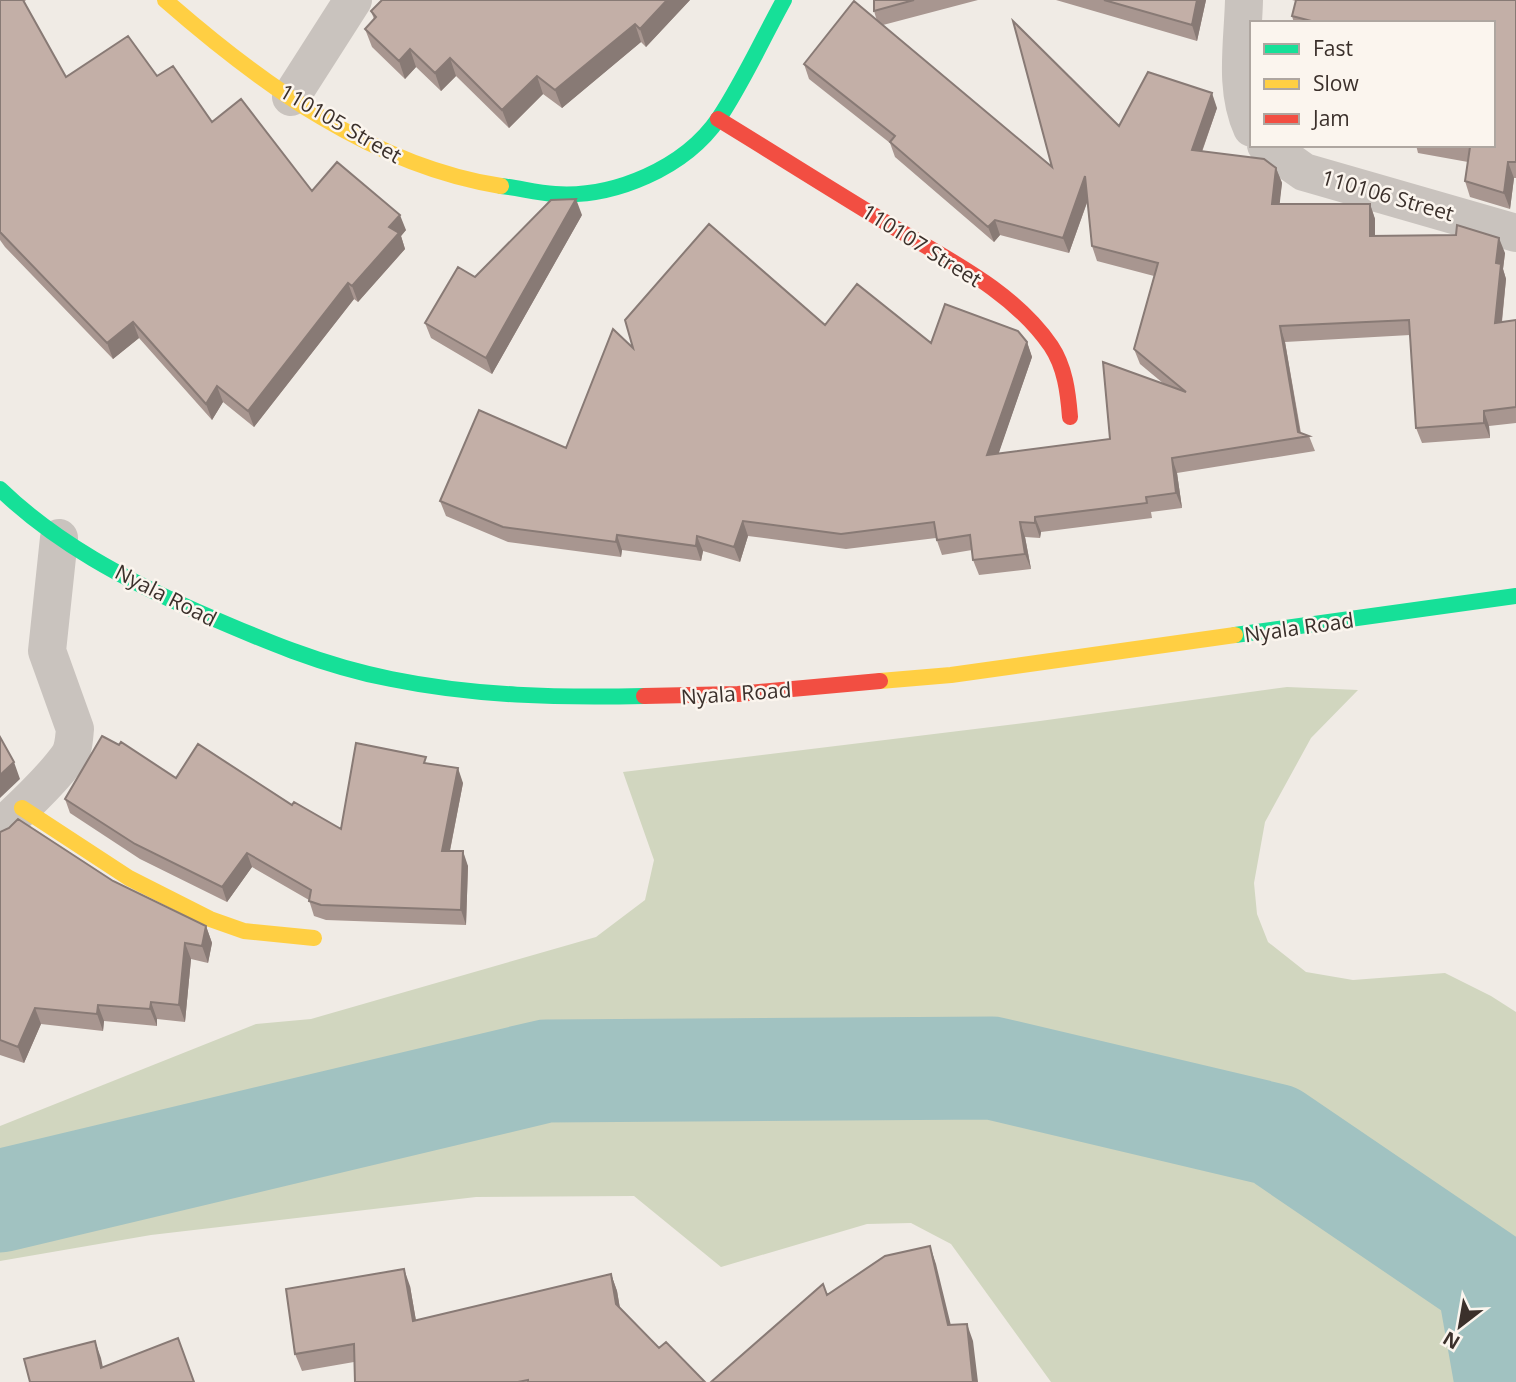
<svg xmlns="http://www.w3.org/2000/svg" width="1516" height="1382" viewBox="0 0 1516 1382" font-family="'Open Sans',sans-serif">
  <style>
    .green { fill: #d1d6bf }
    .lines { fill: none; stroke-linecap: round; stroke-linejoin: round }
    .river { stroke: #a1c2c1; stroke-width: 103 }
    .street { stroke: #c9c3be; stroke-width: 38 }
    .fast { stroke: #16e098; stroke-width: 16 }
    .slow { stroke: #ffcf43; stroke-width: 16 }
    .jam { stroke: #f24e42; stroke-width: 16 }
    .wall { fill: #a89690 }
    .shaded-wall { fill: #887a75 }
    .building { fill: #c3afa7; stroke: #887a75; stroke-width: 2 }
    .labels { text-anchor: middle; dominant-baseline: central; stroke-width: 5; stroke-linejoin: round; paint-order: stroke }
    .street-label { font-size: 21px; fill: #3b302b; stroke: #fbf5ee }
  </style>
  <rect width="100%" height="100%" fill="#f0ebe5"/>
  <path class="green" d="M1287,687l71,3 -47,48 -46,84 -11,61 3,31 11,28 38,30 47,8 92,-7 46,23 25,16v370h-465l-100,-138 -40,-21 -44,1 -146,43 -87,-71 -158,1 -325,38 -151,26v-135l256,-102 55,-5 285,-82 49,-37 9,-40 -31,-88 417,-51z"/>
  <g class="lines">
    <path class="river" d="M0,1201l546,-130 446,-3 283,67 213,145 18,102"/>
    <path class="street" d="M1244,0c-1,42 -10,89 8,128
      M291,97l62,-97
      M1266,145l38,27 212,61
      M0,828c22,-20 52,-48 69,-72 5,-8 5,-18 6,-27l-28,-78 12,-113"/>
    <path class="fast" d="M501,186c18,2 36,7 54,8 59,4 130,-26 164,-76 24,-36 44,-80 65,-118
      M0,489c56,54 126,91 196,122 64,28 127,55 195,68 83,17 168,19 253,17
      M1235,635l281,-39"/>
    <path class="slow" d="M165,0c96,84 208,166 336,186
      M880,681l71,-6 284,-40
      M22,808l107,70 81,41 34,12 70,7"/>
    <path class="jam" d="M718,119c59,36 117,73 177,109 55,33 118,63 156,118 14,21 17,46 19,71
      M644,696l94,-2 142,-13"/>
  </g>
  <path class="wall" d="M0,0h26l-2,2 42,75 91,-1 55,46 100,69 94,39 -5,6 4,13 -47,53 -4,-3 -100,128 -31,-25 -11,18 -73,-82 -26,21 -108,-112 -5,-7z
    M690,0l-44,47 -5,-5 -79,66 -19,-14 -34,34 -53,-52 -15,15 -25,-24 -11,12 -33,-32 -7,-18 9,-10 -3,-8z
    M874,0h104l-95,25 169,142 67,-41 98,-18 -15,44 74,16 6,15 -3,21h91l5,15v17l130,17 -2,16 3,10 -4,43 14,-2v103l-27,3 1,12 -68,5 -6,-15 -6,-93 -125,7 16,91 8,3 6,15 -138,22 5,35 -31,4 1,6 -111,14 -1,6 -15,-1 6,32 -52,6 -6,-15 -1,-10 -30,5 -6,-17 -90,11 -98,-13 -8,26 -37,-11 -2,10 -79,-11 -1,7 -113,-15 -62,-26 -6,-15 126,-53 67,-100 192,-23 106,18 96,-1 5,15 -34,97 112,-15 54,-55 -24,-20 -6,-15 20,-73 -57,-15 -5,-15 -4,-46 -19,53 -69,-18 -6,7 -99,-85 -5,-14 -81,-64 -5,-15 73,-43 -3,-10z
    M1056,0h150l-9,41z
    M1292,0h224v178h-2l-4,31 -40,-12 -5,-16 3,-19 -50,-9 -2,-8h77v-122h-199l-2,-7 4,-15z
    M582,215l-90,159 -61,-36 -6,-15 50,-46z
    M428,763l35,20 -13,68 18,15 -2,59 -140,-5 -12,-4 -5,-16 -57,-33 -25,35 -87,-43 -70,-46 -5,-14 111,-21 116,27 49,24z
    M0,832l113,49 93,45 6,17 -4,20 -17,-4 -6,63 -28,-3v7l-53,-5 -1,10 -62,-7 -17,39 -24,-8z
    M611,1274l6,17 3,17 39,40 46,34h-350l-1,-20 -52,9 -7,-17 115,-68 6,35z"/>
  <path class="shaded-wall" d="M667,0h23l-44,47 -6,-18z
    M1197,0h9l-9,41 -5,-16z
    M635,24l6,18 -79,66 -7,-18z
    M410,49l6,18 -11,12 -6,-18z
    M450,58l6,18 -15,15 -6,-18z
    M537,76l6,18 -34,34 -7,-18z
    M1212,93l5,15 -20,57 -5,-15z
    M1508,162l6,16 -4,31 -6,-16z
    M1276,168l6,15 -4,36 -6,-15z
    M1085,176l6,15 -22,62 -6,-15z
    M576,199l6,16 -90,159 -6,-16z
    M1370,204l5,15v32l-5,-15z
    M400,215l6,15 -5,6 4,13 -47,53 -6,-16 37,-59z
    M995,220l5,15 -6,7 -6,-15z
    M1499,238l6,15 -2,16 3,10 -6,59 -5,-15 1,-60z
    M348,283l6,16 -100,128 -6,-16z
    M133,322l6,16 -26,21 -6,-16z
    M1280,326l5,16 16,95 -3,-5z
    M1027,342l5,15 -39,113 -6,-15z
    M217,386l6,16 -11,18 -6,-16z
    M1484,411l5,15 1,12 -6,-15z
    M1172,458l5,15 5,35 -6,-15z
    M1035,517l6,15 -1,6 -5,-15z
    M743,521l5,15 -8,26 -6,-15z
    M1020,522l5,15 6,32 -6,-15z
    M617,535l5,15 -1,7 -5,-15z
    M697,536l6,15 -2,10 -5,-15z
    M14,762l6,17 -20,19v-23z
    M458,768l5,15 -16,82 -5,-14z
    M463,851l5,15 -2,59 -5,-15z
    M247,853l5,14 -25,35 -5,-15z
    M206,926l6,17 -4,20 -6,-17z
    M185,943l6,16 -6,63 -6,-17z
    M151,1002l6,17v7l-7,-17z
    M98,1005l6,16 -1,10 -6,-17z
    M35,1008l6,16 -17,39 -6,-16z
    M930,1246l6,18 19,78 -7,-17z
    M404,1269l6,17 9,52 -6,-17z
    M611,1274l6,17 5,30 -6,-17z
    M967,1324l6,17 5,41h-5z
    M95,1341l6,17 5,24 -5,-14z"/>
  <path class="building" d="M0,0h23l43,77 62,-41 29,40 16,-10 39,56 29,-23 71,92 25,-29 63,53 -11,12 10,6 -47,53 -4,-3 -100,128 -31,-25 -11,18 -73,-82 -26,21 -107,-111z
    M382,0h285l-27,29 -5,-5 -80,66 -18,-14 -35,34 -52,-52 -15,15 -25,-24 -11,12 -34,-32 11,-12 -5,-6z
    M874,0h40l-40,11z
    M1104,0h93l-5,25z
    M1296,0h220v162h-8l-4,31 -39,-12 5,-34 -12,-2h35v-122h-174l-27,-7z
    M854,1l198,166 -39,-146 106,105 29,-54 64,21 -20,57 72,9 12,9 -4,36h98v32l86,-1 1,-10 42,13 -3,25 5,1 -6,59 21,-3v87l-32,4v12l-68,5 -7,-108 -129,6 18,106 11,4 -137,22 4,35 -30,4 1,6 -112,14v6l-15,-1 5,32 -52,6 -3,-25 -33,5 -3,-18 -93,12 -98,-13 -9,26 -37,-11 -1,10 -79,-11 -1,7 -113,-15 -63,-26 39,-91 87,38 47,-119 20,19 -8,-28 84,-96 116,101 32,-41 74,59 14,-39 73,27 9,11 -40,113 123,-16 -7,-77 83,30 -52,-43 24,-86 -66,-17 -7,-70 -22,62 -68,-18 -7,7 -98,-85 5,-6 -91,-72z
    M576,199l-90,159 -61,-35 33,-56 17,10 76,-77z
    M102,736l17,9 2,-3 55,36 22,-34 94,61 2,-3 47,27 15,-86 70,14 -2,6 34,5 -16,83h21l-2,59 -140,-5 -12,-4 2,-11 -64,-37 -25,34 -87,-43 -70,-45z
    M0,737l14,25 -14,13z
    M18,819l95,62 93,45 -4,20 -17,-3 -6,62 -28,-3 -1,7 -52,-4 -1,9 -62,-6 -17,39 -18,-7v-208l9,-4z
    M930,1246l18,79 19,-1 6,58h-262l112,-98 4,11 58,-39z
    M404,1269l9,52 198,-47 5,30 43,44 7,-6 39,40h-177v-2l-10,2h-163l-1,-38 -59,10 -9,-65z
    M178,1338l16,44h-164l-6,-23 71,-18 6,27z"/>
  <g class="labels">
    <g class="street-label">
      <text transform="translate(341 123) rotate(30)">110105 Street</text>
      <text transform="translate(1388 195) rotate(16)">110106 Street</text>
      <text transform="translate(922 245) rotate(32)">110107 Street</text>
      <text transform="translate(166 595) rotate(27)">Nyala Road</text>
      <text transform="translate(1299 627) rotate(-8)">Nyala Road</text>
      <text transform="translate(736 693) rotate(-4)">Nyala Road</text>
    </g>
  </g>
  <rect x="1250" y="21" width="245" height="126" fill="#fbf5ee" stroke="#aea6a0" stroke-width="2"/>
  <rect x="1264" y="44" width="35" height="10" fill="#16e098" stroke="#aea6a0" stroke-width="2"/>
  <text x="1313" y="56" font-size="21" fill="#3b302b">Fast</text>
  <rect x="1264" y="79" width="35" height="10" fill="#ffcf43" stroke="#aea6a0" stroke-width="2"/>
  <text x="1313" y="91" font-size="21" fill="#3b302b">Slow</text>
  <rect x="1264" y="114" width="35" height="10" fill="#f24e42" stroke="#aea6a0" stroke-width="2"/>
  <text x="1313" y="126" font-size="21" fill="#3b302b">Jam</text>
  <g transform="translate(1460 1326) rotate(211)" stroke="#fbf5ee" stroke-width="5" paint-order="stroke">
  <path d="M0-5L12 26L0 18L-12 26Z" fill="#3b302b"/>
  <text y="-10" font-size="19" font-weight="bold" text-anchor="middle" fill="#3b302b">N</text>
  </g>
</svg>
